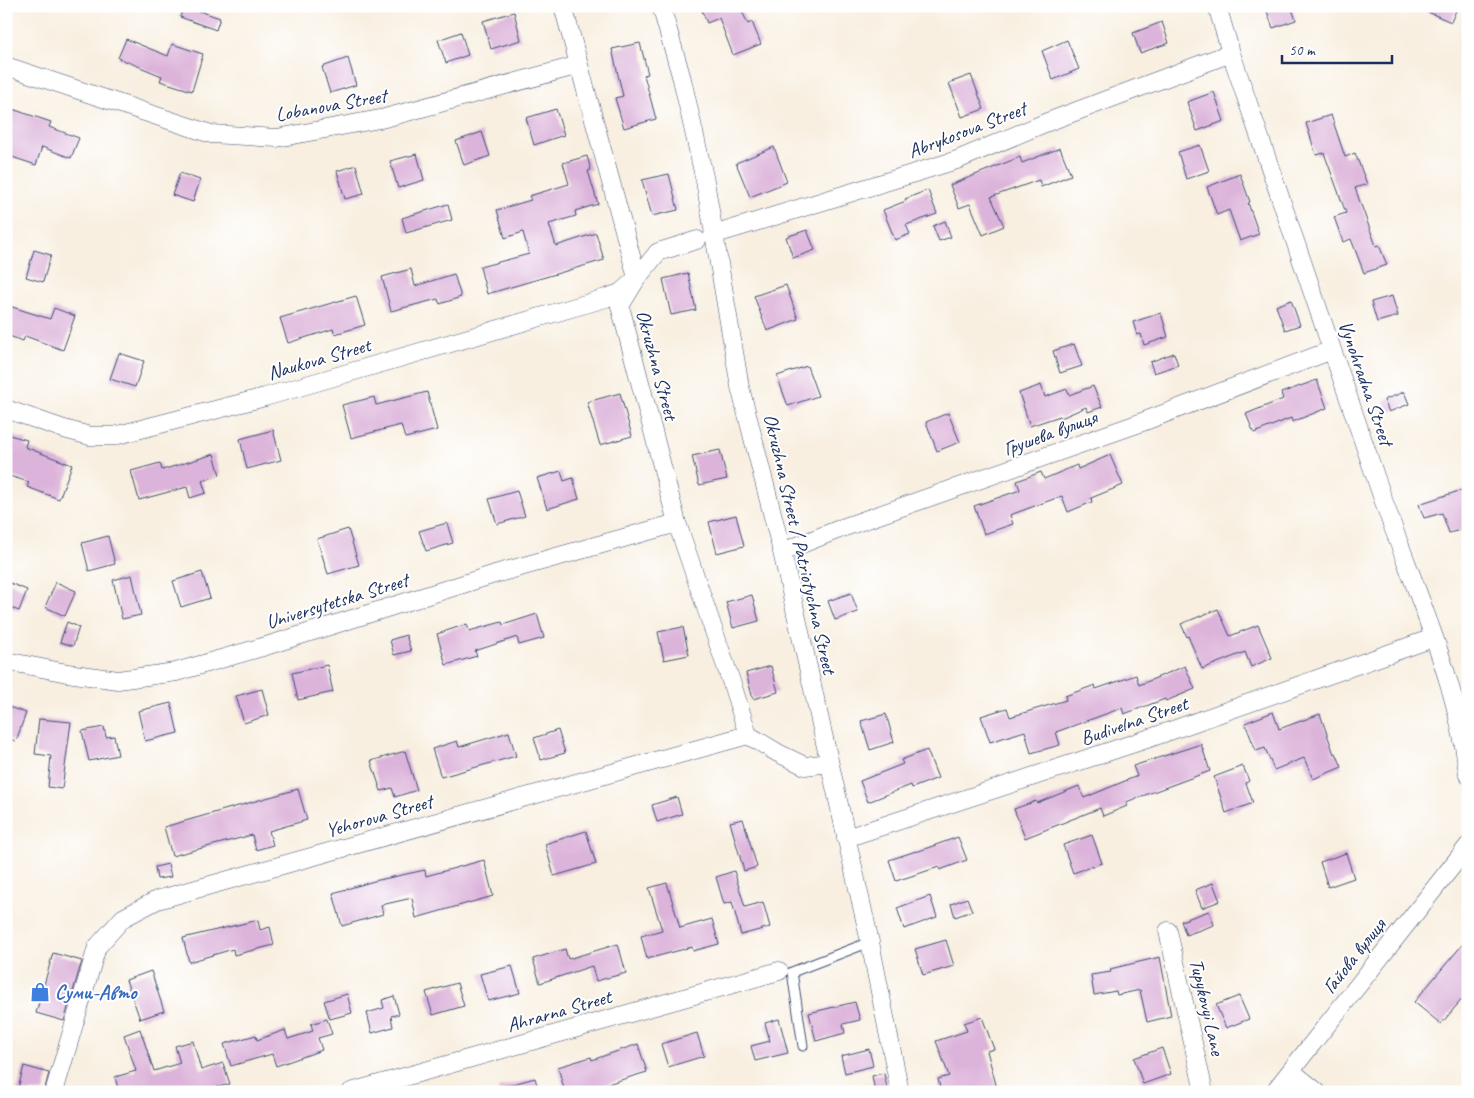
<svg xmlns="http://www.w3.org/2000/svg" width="1474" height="1098" viewBox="0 0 1474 1098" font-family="Caveat,sans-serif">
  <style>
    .building { fill: #dcb3da }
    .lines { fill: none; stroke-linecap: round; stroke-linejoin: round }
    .lane-casing { stroke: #3c4c72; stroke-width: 11 }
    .street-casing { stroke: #3c4c72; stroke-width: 19 }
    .lane { stroke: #fff; stroke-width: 9 }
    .street { stroke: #fff; stroke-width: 18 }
    .labels { text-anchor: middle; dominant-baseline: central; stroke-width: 4; stroke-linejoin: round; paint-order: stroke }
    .street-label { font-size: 20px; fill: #1b2f5e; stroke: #fff }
    .shop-label { font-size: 20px; font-weight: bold; fill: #366cbe; stroke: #fff; text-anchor: start }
  </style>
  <rect width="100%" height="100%" fill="#fff"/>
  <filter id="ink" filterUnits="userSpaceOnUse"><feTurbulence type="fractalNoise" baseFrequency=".02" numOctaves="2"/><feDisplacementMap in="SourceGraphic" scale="10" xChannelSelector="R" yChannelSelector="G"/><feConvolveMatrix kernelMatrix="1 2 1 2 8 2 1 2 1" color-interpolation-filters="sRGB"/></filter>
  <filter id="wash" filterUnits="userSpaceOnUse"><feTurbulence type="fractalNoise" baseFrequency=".0096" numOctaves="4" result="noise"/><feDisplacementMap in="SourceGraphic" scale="20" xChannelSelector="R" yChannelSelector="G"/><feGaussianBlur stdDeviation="1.12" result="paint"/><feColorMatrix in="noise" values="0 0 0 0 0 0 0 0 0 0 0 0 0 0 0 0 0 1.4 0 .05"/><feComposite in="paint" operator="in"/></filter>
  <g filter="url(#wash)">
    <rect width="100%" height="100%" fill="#f8efe0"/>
    <g id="blocks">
      <path class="building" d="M184,6l36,12 -4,12 -36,-13z
        M713,6h33l-5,3 7,15 4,-2 9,22 -28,11 -14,-37 -12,5 -5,-12z
        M1265,6h26l5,14 -23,8z
        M1414,6h44l-7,16z
        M514,12l7,28 -30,9 -8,-28z
        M1162,22l7,21 -29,10 -7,-20z
        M461,32l7,23 -22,8 -8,-23z
        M126,39l42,17 4,-12 31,10 -11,37 -32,-10 2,-5 -44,-18z
        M1067,40l12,29 -26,11 -11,-29z
        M640,43l8,31 -4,1 12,44 -32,9 -9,-30 8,-2 -11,-47z
        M348,58l8,27 -26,8 -8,-26z
        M971,75l13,34 -22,8 -13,-34z
        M1214,92l10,29 -27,10 -10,-29z
        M6,107l45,15 -2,5 30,11 -8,20 -29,-11 -6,18 -30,-10z
        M556,109l8,26 -30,10 -8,-27z
        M1331,115l14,42 10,-4 12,31 -12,4 21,58 3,-1 8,20 -23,8 -13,-34 -8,3 -9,-25 12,-4 -22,-60 -8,2 -10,-32z
        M482,132l8,24 -26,9 -8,-24z
        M1200,145l9,26 -23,8 -8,-27z
        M774,147l13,35 -37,15 -14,-34z
        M1060,148l11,27 -30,12 -2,-7 -48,17 13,29 -21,9 -13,-31 -11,4 -9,-23 70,-28 2,6z
        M417,154l7,26 -26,8 -8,-27z
        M587,156l4,14 -3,1 10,33 -23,7 1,5 -27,8 7,22 40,-13 8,27 -117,34 -7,-27 49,-13 -6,-22 -18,6 -8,-28 34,-10 -2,-4 40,-12 -6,-21z
        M356,165l8,29 -19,5 -8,-28z
        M180,173l20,7 -7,22 -21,-7z
        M669,174l9,36 -26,6 -10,-36z
        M1240,174l10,28 -2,1 11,31 -19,7 -11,-31 -12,5 -10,-28z
        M928,190l9,24 -31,11 4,9 -15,6 -12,-30 23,-9 -1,-2z
        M448,204l4,16 -46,13 -4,-15z
        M945,221l6,16 -12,4 -6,-15z
        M807,230l8,20 -22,8 -7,-21z
        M34,250l17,5 -8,27 -17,-5z
        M411,269l4,17 39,-12 7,23 -21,7 -2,-5 -47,12 -9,-34z
        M688,273l8,37 -25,5 -8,-36z
        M786,285l12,34 -31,12 -13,-35z
        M356,296l9,29 -30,9 -2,-5 -45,14 -8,-25z
        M1392,296l6,20 -21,6 -6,-20z
        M1291,300l9,25 -15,5 -9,-24z
        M9,306l41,13 4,-11 21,8 -12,34 -38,-14 -2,5 -17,-6v-21z
        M1161,313l7,24 -24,8 -3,-11 -4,1 -4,-13z
        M1074,344l8,22 -22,7 -7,-22z
        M119,353l25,8 -9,26 -25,-8z
        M1174,353l4,12 -24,8 -4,-11z
        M807,366l11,30 -30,10 -11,-30z
        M1317,380l10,28 -35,14 -1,-4 -37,15 -8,-19 37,-15 -2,-6z
        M1041,385l4,12 22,-8 2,6 24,-9 9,21 -14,5 -2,-5 -25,11 -1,-2 -30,10 -11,-33z
        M427,392l10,38 -32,8 -4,-13 -50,13 -9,-33 32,-8 2,8z
        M1404,392l5,12 -20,8 -5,-12z
        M620,393l12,43 -32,9 -13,-43z
        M948,413l12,29 -23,9 -11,-29z
        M273,430l8,30 -34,9 -7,-30z
        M6,434l21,6 -2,7 47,18 -13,34 -32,-12 2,-5 -23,-7z
        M720,450l7,29 -28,6 -7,-29z
        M214,454l6,21 -18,6 4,12 -16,5 -3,-11 -48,13 -8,-29 29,-8 2,7z
        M1110,455l13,30 -32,13 1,4 -24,10 -6,-16 -52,19 3,9 -29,10 -10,-28 46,-16 -3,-9 24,-9 3,7 33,-14 1,4z
        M561,471l3,10 9,-3 6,21 -32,10 -10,-31z
        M1468,488v40l-19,5 -7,-20 -18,5 -5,-14z
        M517,491l8,25 -28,8 -8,-25z
        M736,515l8,31 -27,7 -8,-31z
        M447,523l6,20 -27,8 -7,-20z
        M348,529l11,36 -31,9 -11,-35z
        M108,536l7,28 -26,7 -7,-28z
        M202,572l8,26 -29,9 -8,-26z
        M132,575l9,40 -19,4 -9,-39z
        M56,582l20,9 -11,25 -20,-9z
        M10,583l17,7 -8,21 -13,-5v-14z
        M851,593l7,19 -23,8 -7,-19z
        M752,595l7,26 -26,7 -7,-26z
        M1218,609l12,27 28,-11 14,33 -21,9 -6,-15 -43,17 -14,-33 -1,1 -6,-13z
        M537,614l7,24 -25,7 -2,-8 -42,14 2,5 -31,9 -9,-31 30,-10 2,7 33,-9 1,3z
        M67,622l12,5 -6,19 -13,-4z
        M683,627l6,28 -25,5 -6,-28z
        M406,635l5,16 -17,4 -4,-15z
        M327,665l6,27 -35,8 -6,-27z
        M771,666l7,26 -25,7 -7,-26z
        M1185,666l10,23 -29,12 -1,-2 -41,15 -2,-6 -66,24 4,13 -29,8 -6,-22 -35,11 -9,-26 26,-8 3,9 56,-17 -1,-4 30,-11 1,4 40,-14 3,10z
        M262,689l7,26 -25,8 -8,-27z
        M171,703l7,30 -33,8 -7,-30z
        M6,706l20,7 -10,28 -10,-3z
        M1273,712l6,17 41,-15 14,40 2,-1 6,14 -29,12 -9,-21 -30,12 -9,-22 -9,3 -11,-28z
        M886,714l8,28 -24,8 -9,-29z
        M39,719l32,3 -9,67 -14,-2 3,-31 -16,-2z
        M104,727l2,10 8,-1 4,19 -29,6 -7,-30z
        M558,730l7,23 -24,7 -7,-22z
        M509,732l7,24 -75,21 -9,-28 25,-8 2,6z
        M1201,744l9,27 -84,31 1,4 -24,10 -3,-8 -75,30 -11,-29 22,-8 1,2 42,-17 5,12 53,-22 -4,-10z
        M927,750l11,28 -26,10 -1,-3 -43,17 -8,-21 43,-17 -2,-4z
        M405,751l12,39 -22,7 -3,-9 -11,3 -10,-30z
        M1243,766l6,15 -3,2 7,20 -27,10 -12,-36z
        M298,789l9,31 -38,11 4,14 -17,5 -4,-15 -80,21 -8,-29z
        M677,797l5,17 -25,8 -5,-17z
        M743,819l14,48 -13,4 -14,-49z
        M586,831l10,33 -42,12 -9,-32z
        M1092,835l10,28 -29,10 -10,-28z
        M958,837l9,23 -27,10 -1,-3 -43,14 -7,-21 27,-9v1z
        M1346,853l8,25 -26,9 -8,-25z
        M484,860l9,36 -77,22 -4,-20 -31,7 2,9 -41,12 -9,-33 41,-12 51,-11 1,6z
        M168,864l3,13 -14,2 -2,-12z
        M734,871l11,36 18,-5 7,25 -29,8 -9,-33 -8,2 -8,-27z
        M667,883l13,45 32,-9 7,25 -26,7 -1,-4 -45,12 -6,-23 21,-6 -13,-42z
        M1213,883l7,18 -18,7 -7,-18z
        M930,896l7,21 -33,12 -7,-21z
        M967,898l5,13 -17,6 -4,-13z
        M1209,911l5,14 -28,10 -5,-14z
        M258,920l2,10 10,-3 4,18 -40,10 -1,-6 -44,13 -6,-24z
        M1468,938v54l-27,32 -27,-22z
        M946,940l8,26 -31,9 -8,-26z
        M618,944l8,29 -30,8 -4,-15 -52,17 -7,-24 32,-10 3,10z
        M53,953l29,8 -18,60 -28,-8z
        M1160,957l11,59 -24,6 -7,-32 -23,5 -1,-4 -22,4 -3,-20 20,-3 -1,-3z
        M512,966l8,27 -32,8 -8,-27z
        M151,971l13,40 -24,8 -14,-39z
        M457,983l7,23 -31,9 -7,-23z
        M347,994l5,19 -22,6 -6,-18z
        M394,996l5,18 -8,2 2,11 -21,6 -5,-20 17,-5 -2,-8z
        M1239,996l10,23 -23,9 -10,-23z
        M855,1002l5,18 -17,4 2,9 -29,8 -7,-28z
        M982,1017l12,32 -7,2 11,41h-57l-3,-13 11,-3 -13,-35 31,-10 -3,-8z
        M327,1019l5,15 -14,4 4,12 -46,16 -4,-12 -41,12 -7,-22 32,-9 1,5 28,-10 3,9 25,-8 -2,-7z
        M779,1019l9,34 -33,8 -4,-15 19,-5 -5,-18z
        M140,1029l14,42 26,-8 -5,-17 18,-5 8,29 22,-7 7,21 -33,8h-78l-4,-15 21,-6 -12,-36z
        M697,1033l7,23 -36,11 -7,-23z
        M638,1044l9,28 -66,20h-16l-7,-25 33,-10 1,3z
        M1162,1048l9,26 -28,10 -9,-26z
        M869,1049l4,17 -28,7 -4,-17z
        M24,1066l25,7 -5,19h-27z
        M884,1073l4,19h-13l-3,-16z
        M535,1078l4,14h-40l-1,-4z"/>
    </g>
  </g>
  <g filter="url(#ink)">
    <use href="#blocks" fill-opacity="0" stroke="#3c4c72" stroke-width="1"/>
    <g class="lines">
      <defs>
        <path id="lane" d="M803,1046l-11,-74 78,-30"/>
        <path id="street" d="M563,6l74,272 -17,28 57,217 56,164 15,48
          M661,6l21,73 23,102 35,206 42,165 88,390 30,150
          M1217,6l14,47c51,151 102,302 154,452 30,85 74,180 83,270
          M6,66l205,68 66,4 108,-20 194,-53
          M713,235l244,-75 88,-37 186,-70
          M6,409l58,20 26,7h24l151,-39 341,-99 14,-5 17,-15 21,-26 39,-12
          M782,552l60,-24 295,-104 195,-74
          M6,661l61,12 51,7 58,-8 90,-26 229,-72 182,-51
          M846,838l304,-100 283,-100
          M1168,931l36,161
          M1291,1071l26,21
          M54,1092l43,-145 26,-29 34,-18 591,-165 30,18 27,13 24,-3
          M351,1092l428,-121
          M1274,1092l194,-246"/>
      </defs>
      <use href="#lane" class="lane-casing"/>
      <use href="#street" class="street-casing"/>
      <use href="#lane" class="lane"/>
      <use href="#street" class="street"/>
    </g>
  </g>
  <defs>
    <symbol id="shop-bare" viewBox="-9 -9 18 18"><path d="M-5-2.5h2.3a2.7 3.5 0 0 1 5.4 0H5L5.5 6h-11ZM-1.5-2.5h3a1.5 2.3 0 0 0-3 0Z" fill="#3f7fe0" stroke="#fff" stroke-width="2.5" paint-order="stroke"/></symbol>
  </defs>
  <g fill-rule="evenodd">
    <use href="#shop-bare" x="26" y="978" width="28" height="28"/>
  </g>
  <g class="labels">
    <g class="street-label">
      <text transform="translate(331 105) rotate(-10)">Lobanova Street</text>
      <text transform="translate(967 130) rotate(-21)">Abrykosova Street</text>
      <text transform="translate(319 359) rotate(-16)">Naukova Street</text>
      <text transform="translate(657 365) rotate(75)">Okruzhna Street</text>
      <text transform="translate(1366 383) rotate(71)">Vynohradna Street</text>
      <text transform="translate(1050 433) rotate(-20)">Грушева вулиця</text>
      <text transform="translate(800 544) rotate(77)">Okruzhna Street / Patriotychna Street</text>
      <text transform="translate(337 601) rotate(-17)">Universytetska Street</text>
      <text transform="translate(1134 721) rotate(-19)">Budivelna Street</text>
      <text transform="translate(379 816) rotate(-16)">Yehorova Street</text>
      <text transform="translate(1354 956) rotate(-52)">Гайова вулиця</text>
      <text transform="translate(1207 1007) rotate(77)">Tupykovyi Lane</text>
      <text transform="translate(559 1011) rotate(-16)">Ahrarna Street</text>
    </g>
    <g class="shop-label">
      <text x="55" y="992">Суми-Авто</text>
    </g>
  </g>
  <rect width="1474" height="1098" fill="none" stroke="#fff" stroke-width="25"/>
  <path d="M1282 55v8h110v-8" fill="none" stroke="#1b2f5e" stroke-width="2.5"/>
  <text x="1289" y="55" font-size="15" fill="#1b2f5e" stroke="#ffffff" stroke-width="4" paint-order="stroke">50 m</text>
</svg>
